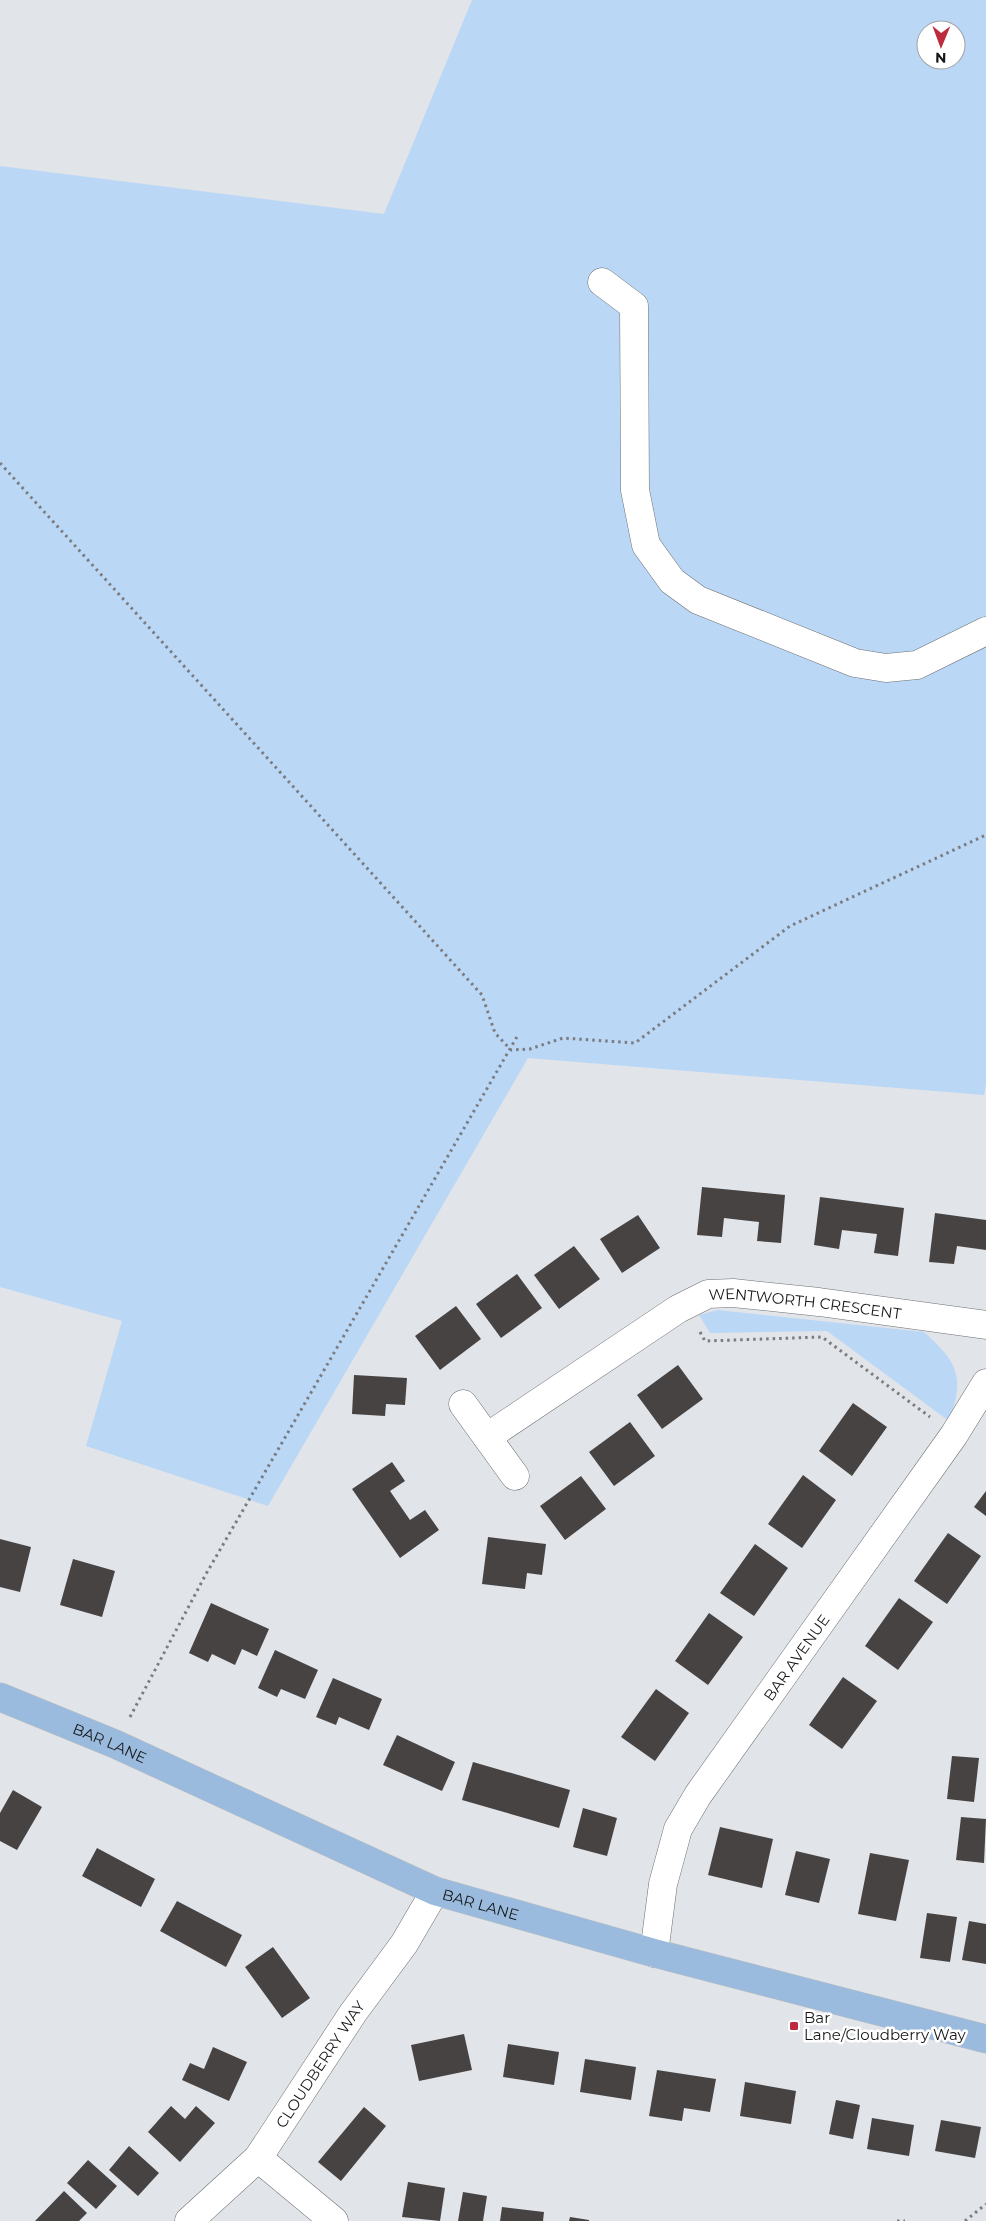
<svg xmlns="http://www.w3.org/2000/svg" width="986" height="2221" viewBox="0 0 986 2221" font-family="Montserrat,sans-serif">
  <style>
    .green { fill: #bbd7f6; fill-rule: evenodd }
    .building { fill: #484343 }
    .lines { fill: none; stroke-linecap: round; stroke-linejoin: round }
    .minor-casing { stroke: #6d7073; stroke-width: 29 }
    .major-casing { stroke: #bebebe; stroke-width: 29 }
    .path { stroke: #7a7c7f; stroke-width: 3; stroke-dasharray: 2.5 4; stroke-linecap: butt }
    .minor { stroke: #fff; stroke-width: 28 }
    .major { stroke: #9abbde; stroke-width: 28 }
    .poi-dot { fill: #bc2b3e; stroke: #fff; stroke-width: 2 }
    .labels { text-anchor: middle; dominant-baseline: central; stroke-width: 5; stroke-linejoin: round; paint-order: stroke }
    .street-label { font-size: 15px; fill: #161718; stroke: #fff }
    .poi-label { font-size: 15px; fill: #161718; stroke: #fff; text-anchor: start }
  </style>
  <rect width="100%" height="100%" fill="#e1e4e8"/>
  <path class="green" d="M472,0h514v1084l-2,11 -456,-37 -260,448 -182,-60 36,-125 -122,-34v-1121l384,48zM926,30h30v30h-30z
    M718,1310l206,22c34,30 41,46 25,89l-122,-90 -117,2 -11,-18z"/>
  <path class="building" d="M702,1187l83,8 -4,48 -24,-2 2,-19 -18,-2 -17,-2 -2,19 -25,-2z
    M820,1197l84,11 -6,48 -24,-3 3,-19 -18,-2 -17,-2 -3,19 -25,-4z
    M935,1213l51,7v30l-29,-4 -3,18 -25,-2z
    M638,1215l22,33 -38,25 -22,-34z
    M574,1246l26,33 -41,30 -25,-34z
    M517,1274l25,34 -41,30 -25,-34z
    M456,1306l25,33 -41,31 -25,-34z
    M678,1365l25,34 -41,30 -25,-34z
    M354,1375l53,3 -2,27 -19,-1 -1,12 -33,-2z
    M853,1403l34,24 -35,49 -33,-25z
    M630,1422l25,34 -41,30 -25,-34z
    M392,1462l13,19 -15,10 20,29 15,-10 14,20 -39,28 -48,-69z
    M803,1475l33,25 -34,48 -34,-24z
    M581,1476l25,33 -41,31 -25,-34z
    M986,1491v25l-12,-9z
    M948,1533l33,23 -34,48 -33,-23z
    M488,1537l58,7 -4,31 -15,-2 -2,16 -43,-5z
    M0,1539l31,8 -11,45 -20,-5z
    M755,1544l33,24 -34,48 -34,-23z
    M73,1559l42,12 -13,46 -42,-12z
    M899,1598l34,24 -35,48 -33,-24z
    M211,1603l58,26 -12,27 -15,-7 -7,16 -23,-11 -4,8 -19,-9z
    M709,1613l34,24 -35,48 -33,-24z
    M275,1650l43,20 -13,29 -24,-10 -4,8 -19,-9z
    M843,1677l34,24 -35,48 -33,-24z
    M333,1678l49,21 -13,31 -30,-13 -3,8 -20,-8z
    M656,1689l33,24 -34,48 -34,-24z
    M397,1735l58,27 -13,29 -59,-26z
    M952,1756l27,2 -5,44 -27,-3z
    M473,1762l97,28 -11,38 -97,-28z
    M13,1790l29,17 -25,43 -17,-9v-28z
    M583,1808l34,10 -10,38 -34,-9z
    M961,1817l25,2 -2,44 -28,-3z
    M720,1827l53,12 -11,49 -54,-13z
    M97,1848l58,31 -14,28 -59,-31z
    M796,1851l34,8 -11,44 -34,-8z
    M870,1853l39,7 -13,61 -38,-7z
    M177,1901l65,34 -16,32 -66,-36z
    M927,1913l30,4 -7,45 -30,-4z
    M969,1921l17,3v40l-24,-4z
    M273,1947l37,51 -28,20 -37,-51z
    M464,2034l8,36 -53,11 -8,-36z
    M508,2044l51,8 -5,33 -51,-8z
    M213,2047l34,15 -18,39 -47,-21 8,-17 14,6z
    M585,2059l51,8 -5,33 -51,-8z
    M657,2070l59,9 -6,33 -26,-4 -2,13 -33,-5z
    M745,2082l51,9 -5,33 -51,-8z
    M836,2100l24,5 -7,34 -24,-5z
    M171,2106l14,13 11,-13 19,17 -35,39 -32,-30z
    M364,2107l22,19 -45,55 -23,-19z
    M872,2118l42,7 -5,31 -42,-7z
    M941,2120l40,7 -6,31 -40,-7z
    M129,2146l30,27 -21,23 -29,-26z
    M88,2160l29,26 -21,23 -29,-26z
    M408,2182l37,6 -5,33 -38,-4z
    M64,2191l23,22 -8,8h-44z
    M463,2192l24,4 -4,25h-25z
    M502,2207l42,5 -1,9h-43z
    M570,2217l19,3v1h-20z"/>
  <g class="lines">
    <defs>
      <g id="minor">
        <path d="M602,282l32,24 1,184 11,55 26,36 26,19 157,63 31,5 31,-3 69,-34"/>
        <path d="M463,1404l52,72"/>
        <path id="s1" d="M487,1437l191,-128 30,-15 25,-1 86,9 167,23"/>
        <path id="s2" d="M654,1953l9,-69 15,-55 20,-34 256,-360 32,-52"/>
        <path d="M258,2158l76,63"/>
        <path id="s3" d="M189,2221l69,-63 95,-145 51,-69 31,-53"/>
      </g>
      <g id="major">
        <path id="s4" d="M0,1697l115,47 320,147 219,62 332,86"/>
      </g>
    </defs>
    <use href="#minor" class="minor-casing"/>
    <use href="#major" class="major-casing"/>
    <path class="path" d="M0,463l482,532 13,38 16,17 19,-1 33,-11 72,5 155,-117 196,-91
      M700,1332l5,9 117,-4 108,80
      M130,1717l76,-143 312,-539
      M897,2221h8
      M965,2221l21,-17"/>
    <use href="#minor" class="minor"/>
    <use href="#major" class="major"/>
  </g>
  <rect class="poi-dot" x="789" y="2021" width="10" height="10" rx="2.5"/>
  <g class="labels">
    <g class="street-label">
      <text stroke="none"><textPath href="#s1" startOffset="361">WENTWORTH CRESCENT</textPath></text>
      <text stroke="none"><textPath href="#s2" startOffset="335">BAR AVENUE</textPath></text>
      <text stroke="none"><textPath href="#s4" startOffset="119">BAR LANE</textPath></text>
      <text stroke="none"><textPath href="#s4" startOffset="524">BAR LANE</textPath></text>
      <text stroke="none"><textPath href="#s3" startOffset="206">CLOUDBERRY WAY</textPath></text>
    </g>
    <g class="poi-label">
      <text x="804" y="2017">Bar<tspan x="804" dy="17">Lane/Cloudberry Way</tspan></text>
    </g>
  </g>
  <g transform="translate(941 45) rotate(181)"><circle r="24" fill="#ffffff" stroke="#a2a2a3"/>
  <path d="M0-4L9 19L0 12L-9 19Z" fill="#bc2b3e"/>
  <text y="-8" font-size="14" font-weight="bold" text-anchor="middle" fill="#161718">N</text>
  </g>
</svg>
